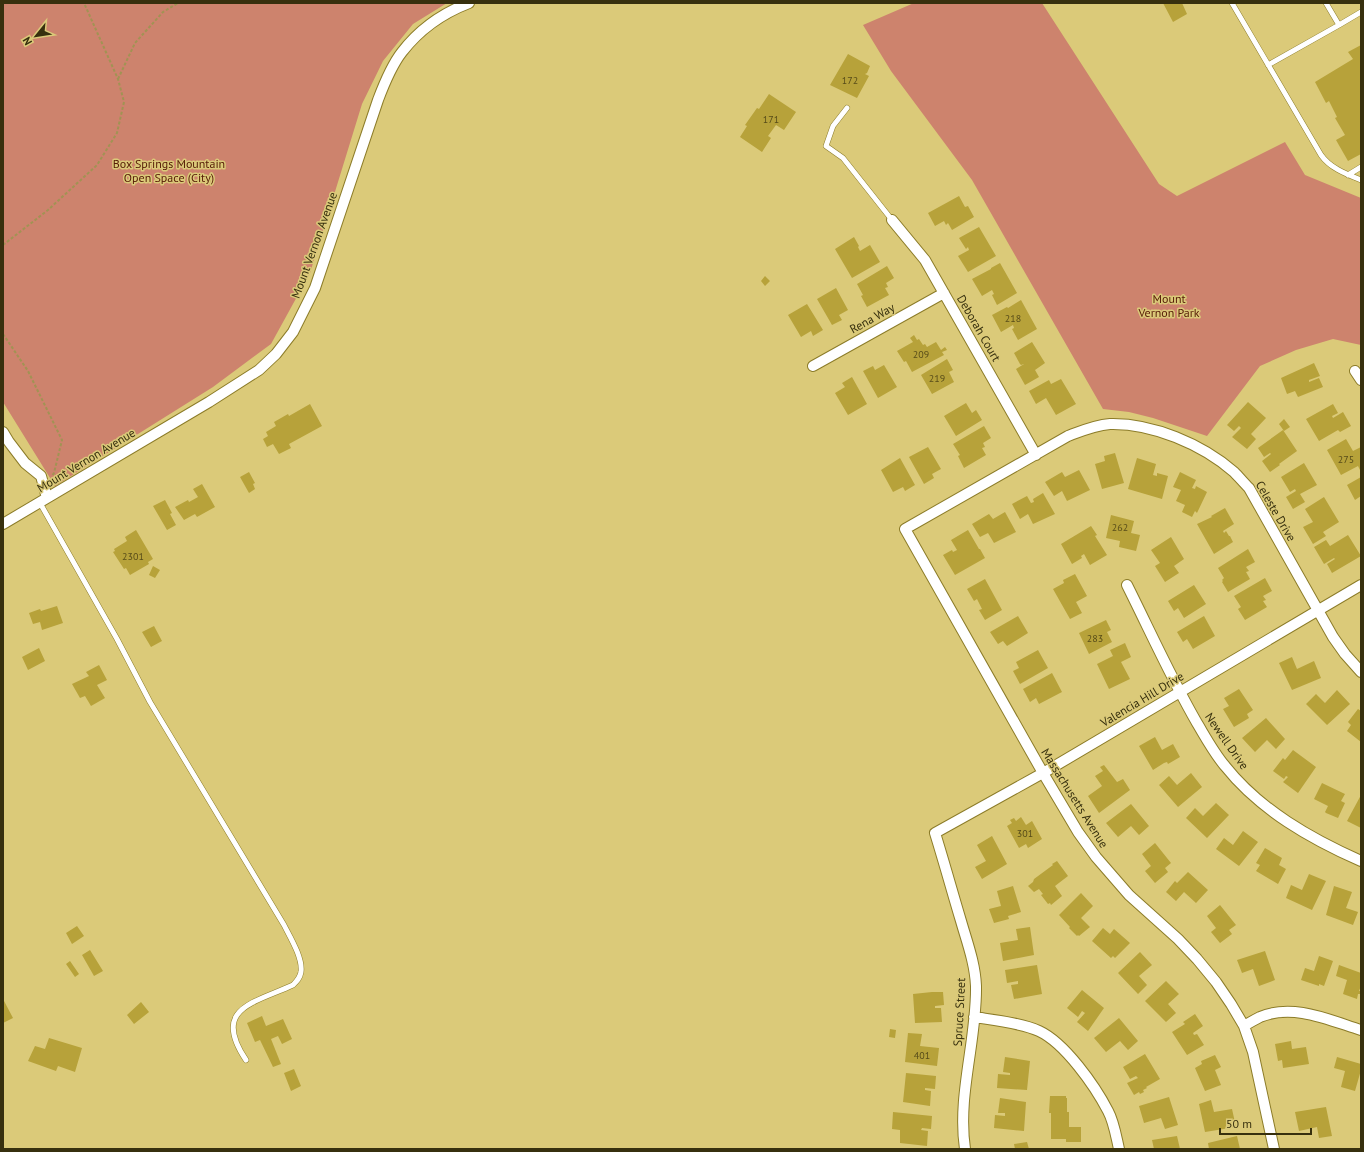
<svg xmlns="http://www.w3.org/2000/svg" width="1364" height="1152" viewBox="0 0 1364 1152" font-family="'PT Sans',sans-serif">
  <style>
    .green { fill: #cd836d }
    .building { fill: #b7a23a }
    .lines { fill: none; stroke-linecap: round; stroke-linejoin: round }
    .service-casing { stroke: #8c7c29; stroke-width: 6 }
    .minor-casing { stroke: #8c7c29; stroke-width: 12 }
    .path { stroke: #a19353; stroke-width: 2; stroke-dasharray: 3 2; stroke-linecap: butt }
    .service { stroke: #fff; stroke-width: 5 }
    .minor { stroke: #fff; stroke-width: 10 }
    .labels { text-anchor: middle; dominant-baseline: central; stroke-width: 3; stroke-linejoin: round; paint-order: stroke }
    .number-label { font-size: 10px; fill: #574c19 }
    .park-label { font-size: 12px; fill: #551a06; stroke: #dbca79 }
    .street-label { font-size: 12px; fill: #37300e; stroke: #dbca79 }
  </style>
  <rect width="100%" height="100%" fill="#dbca79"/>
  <path class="green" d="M3,3h444l-34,21 -30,37 -21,43 -52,169 -39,71 -58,43 -158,99 -52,-84z
    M914,3h128l117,181 18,12 108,-54 20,33 56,23v147l-28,-6 -37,11 -36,16 -53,70 -54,-18 -24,-6 -26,-3 -131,-229 -81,-109 -28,-46z"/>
  <path class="building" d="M1163,3h19l5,11 -14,8z
    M1361,45v109l-13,7 -12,-21 9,-5 -10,-17 2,-1 -8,-16 -3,2 -11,-21 38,-23 -5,-7z
    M848,54l22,12 -3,7 -2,1 4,2 -12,22 -27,-13z
    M769,94l27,18 -12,18 -8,-5 -8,11 3,2 -9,14 -22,-15 7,-11 -2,-1 12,-17 2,1z
    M959,196l6,11 3,-1 6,11 -22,13 -4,-7 -2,2 -2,-4 -9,5 -7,-13z
    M979,227l17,29 -28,16 -10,-16 11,-6 -1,-3 -2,2 -7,-11z
    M854,237l5,9 -1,1 2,4 10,-6 10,17 -28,16 -17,-29z
    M1000,263l17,30 -20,12 -5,-10 2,-1 -2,-4 -10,6 -10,-17 19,-10v-1z
    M887,266l7,12 -8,5 2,4 -3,1 4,7 -22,12 -6,-11 2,-1 -6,-11z
    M765,276l5,5 -5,5 -4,-5z
    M836,288l12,22 -9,5 3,5 -10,5 -15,-26z
    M1021,300l16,29 -19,11 -6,-11 2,-1 -1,-3 -12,7 -9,-17 15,-8 1,1z
    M807,304l16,26 -10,6 -2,-5 -10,6 -13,-22z
    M914,335l3,5 2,-1 4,6 2,-1 2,3 9,-5 5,8 4,-3 2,3 -5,2 2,3 -32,17 -6,-11 -2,1 -7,-11 16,-9 -3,-4z
    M1032,342l13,21 -10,7 4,7 -14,8 -9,-16 8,-5 -3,1 -1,-1 -6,-11z
    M947,359l6,11 -4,2 5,10 -22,12 -11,-19z
    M1314,363l6,13 -11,4v2l10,-4 4,9 -25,10 -3,-6 -8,3 -6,-16z
    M884,365l13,22 -19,11 -15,-27 10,-5 2,4z
    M852,377l15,27 -19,11 -13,-22 10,-6 -3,-4z
    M1061,379l15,25 -20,11 -10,-17 -10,6 -7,-13 20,-11 2,4z
    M1248,402l18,16 -15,16 5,5 -9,10 -15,-12 9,-9 -2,-2 -5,5 -7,-6z
    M966,403l6,10 4,-3 6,10 -26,16 -12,-20z
    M310,404l12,22 -33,18 2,4 -12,6 -6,-10 -6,3 -4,-8 5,-3 -2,-4 10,-6 -2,-4 14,-8 1,2z
    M1333,404l5,9 -6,3 1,2 10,-6 8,14 -11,6 -2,-2 -19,11 -13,-22z
    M1284,419l6,8 -6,4 -5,-7z
    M984,426l7,12 -8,5 2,4 -3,1 4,7 -22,13 -6,-12 2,-1 -7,-11z
    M1283,430l14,21 -18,13 1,1 -10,7 -8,-11 9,-7 -1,-1 -6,4 -6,-9z
    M1346,439l7,12 8,-4v22l-1,1 -2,-4 -17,9 -14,-25z
    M928,447l13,22 -9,5 2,4 -10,6 -15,-27z
    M1115,453l9,30 -22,6 -7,-25 10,-3 -1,-5z
    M900,458l15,27 -10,6 -2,-4 -10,5 -12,-22z
    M1137,458l19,6 -3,11 4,1v-3l11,3 -6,23 -34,-10z
    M1304,463l13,22 -17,9 5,8 -12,7 -7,-12 10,-6 -1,-2 -5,3 -9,-15z
    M1079,470l11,20 -23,11 -5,-10 -8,5 -9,-14 17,-10 3,5z
    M249,472l6,11 -2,1 2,5 -6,4 -9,-16z
    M1180,472l16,8 -4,8 3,1 1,-3 11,6 -10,21 -2,-2 -3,6 -10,-5 3,-7 -9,-4 5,-11 -8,-3z
    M1361,477v19l-6,4 -8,-15z
    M202,484l13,23 -18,10 -2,-3 -11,6 -9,-13 13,-7 1,2 9,-5 -5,-8z
    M1043,493l12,21 -22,10 -5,-10 -8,5 -8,-15 15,-8 4,7 3,-1 -1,-3z
    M1324,497l15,25 -16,10 3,4 -13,8 -10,-17 10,-5 -8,-13z
    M165,500l7,13 -2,1 6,11 -9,5 -14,-24z
    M1225,508l9,16 -11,7 1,2 2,-2 3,5h1l3,6 -19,12 -17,-30 15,-7 -1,-1z
    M1005,512l11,20 -22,11 -6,-10 -8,4 -8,-13 17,-10 4,5z
    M1111,515l23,6 -3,12 9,2 -4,16 -17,-4 1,-6 -14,-3z
    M1091,526l6,9 -2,1 12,19 -17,10 -6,-11 -3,2 1,2 -10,6 -11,-20z
    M136,530l17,29 -5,3 1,2 -19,11 -4,-7 -2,1 -11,-17 2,-1 -1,-2 13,-8 -2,-4z
    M968,530l11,19h1l5,9 -30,17 -12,-20 9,-5 1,2 4,-2 -6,-10z
    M1348,535l13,21 -29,17 -5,-9 8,-5 -1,-1 -10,6 -10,-17 12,-7 4,6z
    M1171,537l13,22 -10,7 5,7 -14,9 -10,-16 5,-3 -9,-13z
    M1248,549l7,13 -9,5 3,4 -3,1 4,7 -22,13 -6,-10 1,-1 -1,-1 2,-2 -6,-10z
    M153,566l7,4 -5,8 -6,-3z
    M1075,574l12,22 -11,6 6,11 -12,6 -17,-30 11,-6 -1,-3z
    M1265,578l7,13 -9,5 3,4 -3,1 4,6 -22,13 -7,-11 3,-2 -7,-11z
    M985,579l17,31 -17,10 -6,-10 3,-1 -5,-10 -3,2 -7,-12z
    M1194,585l12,19 -22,14 -6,-10 -4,3 -6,-10z
    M57,606l6,17 -21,7 -2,-8 -7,2 -4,-11 11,-4 1,2z
    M1018,616l10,17 -21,13 -4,-5 -5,3 -8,-12z
    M1204,616l11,20 -22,13 -6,-10 -4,3 -6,-10z
    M1106,620l5,10 -4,2 5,10 -23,12 -10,-21z
    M154,626l8,15 -11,6 -9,-15z
    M1125,643l6,14 -10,5 9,17 -21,10 -12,-25 16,-8 -3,-6z
    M39,648l6,13 -17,9 -6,-13z
    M1038,650l10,18 -28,16 -7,-13 6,-3 -3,-6z
    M1292,657l5,12 17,-8 7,17 -29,12 -13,-27z
    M99,665l8,15 -10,5 8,13 -14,8 -6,-10 -5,2 -8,-14 17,-8 -3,-4z
    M1052,673l10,19 -23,12 -3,-6 -6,4 -7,-13z
    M1239,689l14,21 -6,4 2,4 -15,9 -11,-18 6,-3 -5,-8z
    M1337,690l13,14 -23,21 -21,-21 10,-10 9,9z
    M1358,709l3,2v31l-14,-11 4,-6 -3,-3z
    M1266,718l19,21 -9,10 -9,-9 -12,12 -13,-14z
    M1155,737l7,13 11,-6 7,13 -12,7 -1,-2 -3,1 -11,7 -14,-24z
    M1293,750l23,17 -18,26 -15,-11 5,-5 -2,-1 -2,3 -11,-8 10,-13 2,2z
    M1104,765l13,17 6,-3 7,11 -31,23 -11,-17 14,-10 -7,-10 8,-5 -3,-4z
    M1191,773l11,14 -24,20 -19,-22 10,-9 8,9z
    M1322,783l23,11 -4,7 4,2 -7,15 -12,-5 -1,-1 3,-6 -14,-7z
    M1361,795v33l-14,-7z
    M1216,803l13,12 -22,23 -21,-20 9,-10 8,8z
    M1131,804l18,22 -10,9 -8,-9 -13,11 -12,-14z
    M1021,817l5,8 6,-4 10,18 -14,9 -2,-4 -7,4 -12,-22 5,-3 -2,-3 4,-2 2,3z
    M1243,831l15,11 -19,24 -23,-17 8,-11 9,7z
    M992,836l15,28 -25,15 -7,-12 11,-6 -9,-16z
    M1155,843l16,20 -6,5 3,4 -13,11 -10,-12 6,-5 -9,-12z
    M1265,848l17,10 -3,7 7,4 -8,15 -22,-13 4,-6 -4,-2z
    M1057,861l11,15 -13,10 7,10 -11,9 -1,-2 -2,1 -7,-9 2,-1 -4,-5 -5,3 -6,-6 5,-4 1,-3 19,-14 -1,-1z
    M1188,872l20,18 -12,13 -12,-11 -8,9 -10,-9 9,-11 2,2z
    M1309,874l17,7 -14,29 -26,-12 5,-13 11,5z
    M1013,886l8,26 -13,4 1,3 -15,4 -5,-14 12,-3 -4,-15z
    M1334,886l18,6 -6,16 12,4 -5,13 -27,-10z
    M1081,893l12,13 -12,12 9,9 -11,9 -1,-1 -1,1 -8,-8 1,-1 -11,-12z
    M1220,905l16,20 -7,5 3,4 -12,9 -9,-11 5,-4 -9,-12z
    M77,926l7,10 -12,8 -6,-11z
    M1030,927l4,28 -31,6 -3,-18 18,-3 -2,-11z
    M1103,928l7,6 4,-5 16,14 -15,15 -2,-2 -2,2 -19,-17z
    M90,950l13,21 -9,5 -12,-21z
    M1265,951l10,29 -16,6 -6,-17 -11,4 -5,-13z
    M1140,952l12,13 -13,11 8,9 -9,9 -20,-21z
    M1319,956l14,5 -9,25 -5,-2v2l-18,-6 4,-12 9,3z
    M70,961l9,13 -4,3 -9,-13z
    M1037,965l5,29 -28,5 -3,-14 7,-1v-3l-11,2 -2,-13z
    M1339,965l22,8v13l-2,5h2l-1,3h-2l-1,5 -14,-5 4,-14 -11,-4z
    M1166,981l13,13 -11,10 8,9 -10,9 -21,-21z
    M1082,990l22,18 -16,23 -11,-9 8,-9 -3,-2 -4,6 -11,-9z
    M932,992h11l1,13 -9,1v2h6l1,14 -27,1 -2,-29z
    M3,999l10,19 -10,5z
    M141,1002l8,10 -15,12 -7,-9z
    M1195,1014l8,12 -10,7 1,2 3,-1 7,11 -17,10 -15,-23 13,-8 -2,-2z
    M262,1016l4,10 17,-7 9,20 -10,5 -4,-8 -7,3 10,25 -8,3 -13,-27 -5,2 -8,-19z
    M1119,1018l19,23 -10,9 -8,-9 -14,11 -12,-14z
    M890,1029l6,1 -1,8 -6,-1z
    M908,1033l14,1 -2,12 19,2 -2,18 -32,-4z
    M49,1038l33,10 -7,24 -17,-6 -2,5 -28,-10 7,-15 10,3z
    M1291,1041l1,8 14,-2 3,17 -26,4 -1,-8 -4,1 -3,-17z
    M1145,1054l15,25 -14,8 1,1 -4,2 1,2 -4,2 -1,-2 -5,3 -7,-12 11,-5 -2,-2 -6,3 -7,-12z
    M1215,1055l6,12 -6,3 6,15 -16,6 -10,-23 7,-4 -1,-3z
    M1005,1057l25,4 -3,29 -30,-2 1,-14 12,1v-2l-7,-1z
    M1337,1057l24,7v6l-6,21 -14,-4 4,-16 -11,-3z
    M294,1069l7,17 -10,5 -7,-18z
    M906,1073l30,3 -1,13 -10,-1v2l6,1 -1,15 -27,-4z
    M1050,1096h16v2h1v14h2v15h12v15h-15v-3h-15v-26h-2z
    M1169,1097l9,28 -13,4 -4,-11 -17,5 -5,-17z
    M1000,1098l26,4 -2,29 -30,-3 1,-13 10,1v-3h-7z
    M1211,1100l3,12 18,-3 4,18 -31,5 -6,-28z
    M1326,1107l6,29 -13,2 -2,-11 -18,4 -4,-19z
    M893,1112l39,4 -1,13 -9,-1 -1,2 7,1 -1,15 -27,-3v-13l-8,-1z
    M1177,1136l3,13h-26l-2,-9z
    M1237,1136l3,13h-31l-1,-6z
    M1027,1142l2,7h-14l-1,-5z"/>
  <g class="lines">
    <defs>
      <path id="service" d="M1232,3l89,152c9,13 25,19 40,25
        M1326,3l13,22 22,-13
        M1268,65l71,-40
        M847,108l-14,18 -7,20 17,12 49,62
        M1348,175l13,-8
        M40,503l77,136 33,63 134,223c6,12 19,33 17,47 -1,6 -4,9 -8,13 -39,18 -82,23 -47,75"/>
      <path id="minor" d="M892,220l33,40 111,195
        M813,366l131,-73
        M1355,371l6,9
        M3,432l6,10 16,21 16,13 6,22
        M3,524l206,-122 50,-32 17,-16 17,-22 22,-44 63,-188c6,-16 13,-34 24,-48 17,-22 41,-39 67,-49
        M1127,585c23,46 44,93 70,138 9,15 17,30 28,43 35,44 86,73 136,95
        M974,1017c19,3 48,6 65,14 26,12 56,55 69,80 6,11 8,25 11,38
        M1244,1026c5,-3 10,-6 16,-9 33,-14 69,3 101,13
        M965,1149c-8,-54 12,-109 11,-163 -1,-23 -9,-44 -15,-65 -9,-30 -17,-59 -26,-88l108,-60 318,-188
        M1274,1149l-21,-97 -9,-26 -13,-22 -15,-22 -19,-23 -19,-20 -49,-44 -33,-38 -18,-25 -35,-59 -138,-244 163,-93c13,-5 27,-11 42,-12 42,-1 92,20 124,48 5,5 10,11 15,16l84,149 12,17 16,18"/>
    </defs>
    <use href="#service" class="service-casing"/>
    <use href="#minor" class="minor-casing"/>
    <path class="path" d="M118,79l17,-36 28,-31 15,-9
      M3,245l45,-35 49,-45 20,-32 7,-31 -6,-23 -34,-76
      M3,334l25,37 34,69 -8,33 -2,3"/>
    <use href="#service" class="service"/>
    <use href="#minor" class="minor"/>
  </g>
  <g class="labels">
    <g class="number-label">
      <text x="850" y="80">172</text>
      <text x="771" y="119">171</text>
      <text x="1013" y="318">218</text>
      <text x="921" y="354">209</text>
      <text x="937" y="378">219</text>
      <text x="1346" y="459">275</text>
      <text x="1120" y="527">262</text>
      <text x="133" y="556">2301</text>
      <text x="1095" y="638">283</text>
      <text x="1025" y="833">301</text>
      <text x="922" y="1055">401</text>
    </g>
    <g class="park-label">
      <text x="169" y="163">Box Springs Mountain<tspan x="169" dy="14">Open Space (City)</tspan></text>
      <text x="1169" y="298">Mount<tspan x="1169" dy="14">Vernon Park</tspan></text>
    </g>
    <g class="street-label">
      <text transform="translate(314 245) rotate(-70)">Mount Vernon Avenue</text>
      <text transform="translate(872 318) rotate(-29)">Rena Way</text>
      <text transform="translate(979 328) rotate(60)">Deborah Court</text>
      <text transform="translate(86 460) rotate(-31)">Mount Vernon Avenue</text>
      <text transform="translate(1276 511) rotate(60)">Celeste Drive</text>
      <text transform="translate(1142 699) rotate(-31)">Valencia Hill Drive</text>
      <text transform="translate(1227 741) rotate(55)">Newell Drive</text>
      <text transform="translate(1075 798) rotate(58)">Massachusetts Avenue</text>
      <text transform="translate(959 1012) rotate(-87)">Spruce Street</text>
    </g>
  </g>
  <rect width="1364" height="1152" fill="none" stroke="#37300e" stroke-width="8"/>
  <g transform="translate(36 36) rotate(240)" stroke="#dbca79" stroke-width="3" paint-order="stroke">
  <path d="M0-3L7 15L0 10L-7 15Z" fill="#37300e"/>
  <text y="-6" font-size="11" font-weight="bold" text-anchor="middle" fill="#37300e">N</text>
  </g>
  <path d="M1220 1128v6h91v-6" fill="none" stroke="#37300e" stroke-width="2"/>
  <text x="1226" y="1128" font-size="12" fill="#37300e" stroke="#dbca79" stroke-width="3" paint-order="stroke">50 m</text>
</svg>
